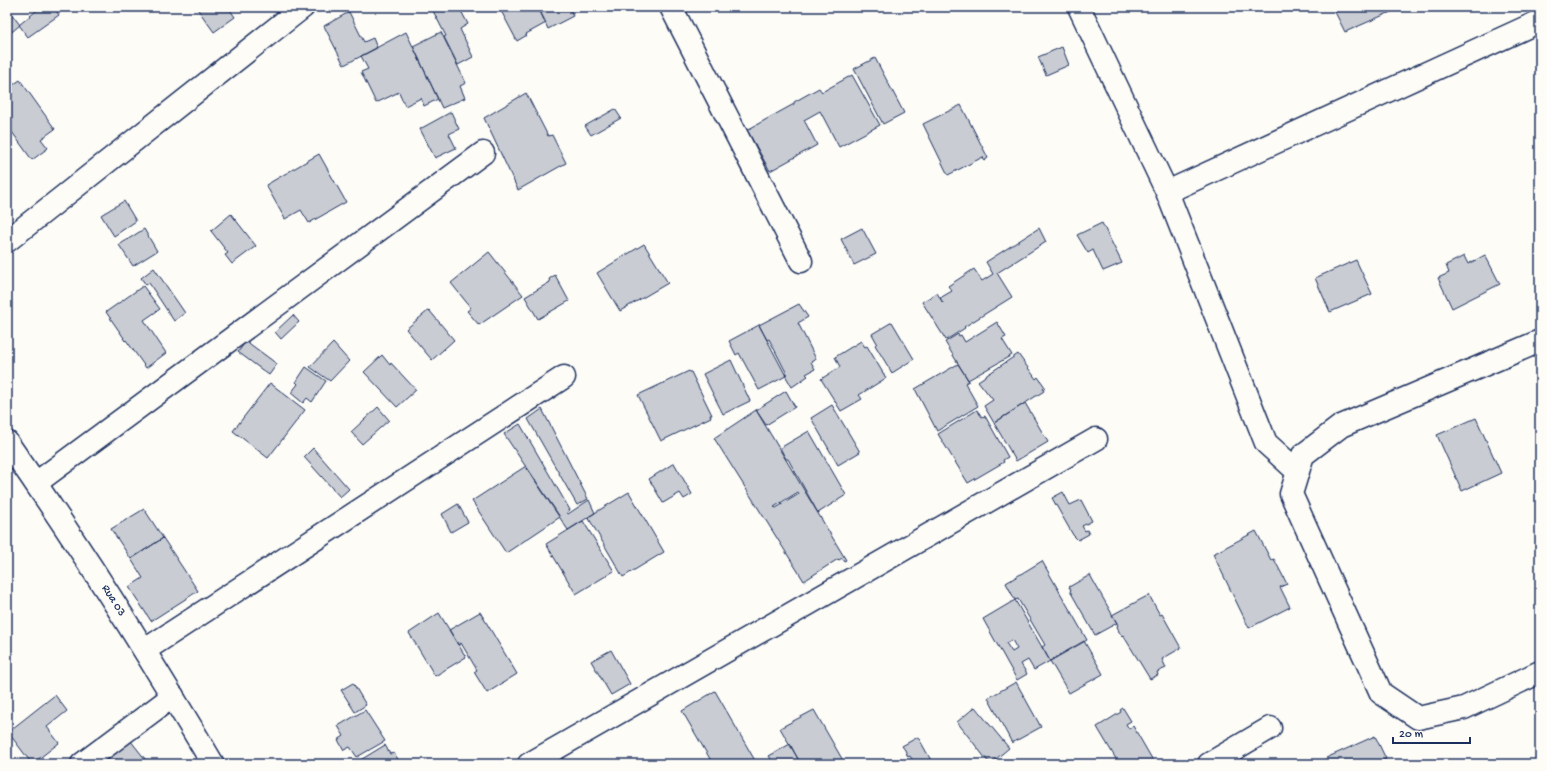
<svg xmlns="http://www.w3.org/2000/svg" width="1547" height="771" viewBox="0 0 1547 771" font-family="'Gochi Hand',sans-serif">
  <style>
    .building { fill: #c9ccd3; stroke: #1b2f5e; fill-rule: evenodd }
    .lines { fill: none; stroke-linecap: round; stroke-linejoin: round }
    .minor-casing { stroke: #1b2f5e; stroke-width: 25 }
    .tertiary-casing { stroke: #1b2f5e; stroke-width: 25 }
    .minor { stroke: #fdfcf7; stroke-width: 22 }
    .tertiary { stroke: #fdfcf7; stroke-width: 22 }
    .labels { text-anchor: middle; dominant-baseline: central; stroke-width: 3; stroke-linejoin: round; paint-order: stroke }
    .street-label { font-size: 12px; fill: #1b2f5e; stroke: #fdfcf7 }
  </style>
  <rect width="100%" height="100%" fill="#fdfcf7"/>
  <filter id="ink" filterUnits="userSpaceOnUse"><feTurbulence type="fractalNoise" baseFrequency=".025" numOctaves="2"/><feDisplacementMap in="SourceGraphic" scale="8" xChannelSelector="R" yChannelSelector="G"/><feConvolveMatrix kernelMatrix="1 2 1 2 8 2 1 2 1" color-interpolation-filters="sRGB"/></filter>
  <g filter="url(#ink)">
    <path class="building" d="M41,7h13l5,8 -31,22 -9,-12z
      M196,7h32l7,10 -21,15z
      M431,7h32l-3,2 8,15 -8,5 13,28 -15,8 -14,-28 2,-1z
      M499,7h39l8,16 -20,11 1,1 -10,6z
      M538,7h31l4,9 -25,13z
      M1339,7h52l2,4 -48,21 -10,-20 5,-3z
      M7,8l13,17 -13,11z
      M349,12l15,30 9,-4 4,10 -33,17 -20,-39z
      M406,32l32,67 -14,7 -3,-8 -16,8 -6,-14 -23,11 -15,-31 7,-3 -7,-13z
      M441,32l25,51 -6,3 5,12 -23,10 -29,-62z
      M1062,47l7,18 -23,10 -8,-18z
      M875,58l29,55 -21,11 -29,-55z
      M852,75l28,50 -41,22 -19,-36 -16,9 13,25 -47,26 -23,-41 47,-26v-2l25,-14 3,4z
      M20,80l35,49 -14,10 7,9 -16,12 -25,-35v-36z
      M526,93l22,43 4,-1 14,28 -48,27 -34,-72z
      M961,105l27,53 -4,3 -1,-4 -35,18 -25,-51z
      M615,109l6,9 -30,17 -6,-9z
      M451,112l8,17 -10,5 7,14 -21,10 -15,-29z
      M319,154l27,48 -37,21 -8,-13 -16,9 -19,-34z
      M124,201l12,20 -22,15 -13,-21z
      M231,214l25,32 -24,18 -7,-9 3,-2 -17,-22z
      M1102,223l20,40 -19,8 -10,-21 -5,3 -11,-18z
      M862,228l14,26 -22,11 -13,-26z
      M1039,228l7,14 -49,31 15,24 -48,30 1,1 -19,12 -24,-38 15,-9 6,10 -3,-5 12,-7 -4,-5 26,-17 8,12 11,-7 -7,-12z
      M144,229l13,22 -24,15 -14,-21z
      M644,244l24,39 -48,28 -23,-38z
      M489,252l34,43 -44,30 -12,-14 4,-3 -20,-25z
      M1485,255l15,29 -48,24 -14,-30 11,-5 -3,-8 18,-9 4,8z
      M1356,260l16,34 -42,18 -15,-34z
      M154,268l31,45 -11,8 -25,-38 -3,2 -5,-7z
      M555,275l14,26 -31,18 -13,-22 25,-15 -1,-3z
      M143,286l17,23 -16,11 22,33 -20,15 -20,-28 -1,1 -2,-3h1l-18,-26z
      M799,304l9,13 -10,6 18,36 -5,3 4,7 -9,5 2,2 -16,11 -7,-12 2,-1 -18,-35 -2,1 -8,-15z
      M429,310l25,30 -22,20 -26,-31z
      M293,315l6,7 -18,17 -6,-7z
      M892,322l22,37 -22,14 -17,-28 2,-2 -5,-9z
      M997,322l9,15 -4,2 10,16 -44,25 -23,-38 13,-8 1,2 2,-1 4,7z
      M759,325l27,51 -27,14 -20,-37 -3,2 -7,-14z
      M246,341l31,23 -8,11 -31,-23z
      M861,341l4,6 2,-1 19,32 -27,17 3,4 -21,12 -20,-32 19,-12 -5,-10z
      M333,343l16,18 -19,20 -20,-14z
      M1018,354l18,25 2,-2 7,10 -2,2 1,2 -50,32 -10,-17 9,-6 -15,-19z
      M382,355l8,10 1,-2 25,27 -19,17 -33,-35z
      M731,360l19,41 -27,13 -20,-40z
      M958,364l11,17 -4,2 13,23 -41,25 -22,-42z
      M306,367l20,14 -14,21 -5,-4 -4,5 -12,-10 7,-9 -2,-2z
      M689,371l1,1h1l21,43h-2l1,2 -50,24 -23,-46z
      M270,383l35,27 -37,48 -35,-27z
      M786,391l9,16 -29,18 -10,-15z
      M1025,403l23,39 -32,19 -22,-38z
      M832,405l28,47 -22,13 -27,-47z
      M378,407l11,13 -27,24 -11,-12z
      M542,409l46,90 -11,6 -49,-86z
      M756,410l90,150 -2,1 -2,-3 -3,2 -1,-1 -34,22 -90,-143zM798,492l1,2 -23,14 -2,-1z
      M977,410l5,7 3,-1 23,41 -5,3 1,2 -36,21 -30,-49z
      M1476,418l25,55 -39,18 -25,-56z
      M520,424l50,86 -3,2 1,2 21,-14 6,13 -27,17 -64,-96z
      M809,431l37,64 -28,18 -30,-54h-2l-6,-11z
      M313,448l36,41 -9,8 -36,-40z
      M674,463l18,31 -8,5 -4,-6 -17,10 -14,-24z
      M526,466l34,51 -54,36 -34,-52z
      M629,492l35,60 -41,25 -35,-60z
      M1063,492l7,13 11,-5 11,21 -10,5 3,5 2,-1 2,4 -11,6 -5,-5 -21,-37z
      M458,504l10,18 -17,10 -9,-18z
      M144,509l19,29 -32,21 -20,-30z
      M583,521l31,50 -38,23 -30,-50z
      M1256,531l15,29 3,-1 13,25 -7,3 10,20 -41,21 -36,-74z
      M163,538l35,53 -47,30 -22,-34 14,-9 -12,-19z
      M1042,561l45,79 -37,21 -8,-14 3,-2 -27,-46 -3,1 -9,-17z
      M1090,575l27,48 -22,12 -25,-44 1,-1 -2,-3z
      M1149,595l11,20 2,-1 19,34 -19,11 4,9 -9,4 1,3 -8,4 -27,-44 -1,1 -3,-4 -2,-6 1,-1 -6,-10z
      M1015,600l35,61 -16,9 -6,-10 -7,4 6,10 -10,6 -34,-61zM1012,640l5,9 -5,3 -6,-9z
      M480,612l37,62 -30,19 -13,-21 3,-2 -16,-27 -3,2 -9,-15z
      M439,613l27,44 -31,19 -26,-43z
      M1084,641l19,33 -34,19 -19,-32z
      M611,650l19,34 -19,11 -20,-34z
      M1016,682l25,45 -29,16 -24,-45z
      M353,683l13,22 -11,7 -14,-22z
      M715,691l42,73h-44l-31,-53z
      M55,695l12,16 -20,16 12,16 -27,21 -24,-32z
      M975,707l34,41 -19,16 -33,-42z
      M1123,708l8,13 -5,3 3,5 4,-3 22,38h-36l-22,-37 24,-15 -1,-2z
      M365,710l20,31 -28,16 -7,-10 -6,3 -6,-10 6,-4 -6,-10z
      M814,710l31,54h-44l-21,-36z
      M1375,736l11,23 -11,5h-46l-3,-6z
      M918,737l15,27h-18l-5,-8 -2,1 -3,-7 -3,-4z
      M130,740l19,24h-50z
      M790,744l9,17 -5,3h-20l-5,-8z
      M385,745l5,9 4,-1 7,11h-47z"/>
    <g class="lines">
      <defs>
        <path id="minor" d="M671,7l130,254
          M1079,7l88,185
          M7,241l296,-234
          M1540,341l-199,85 -38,29 -12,39 90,199 37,25 46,-10 76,-36
          M1298,472l-32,-29 -99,-251 373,-171
          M36,483l447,-330
          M145,650l419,-273
          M82,764l91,-68
          M529,764l567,-325
          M1209,764l61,-36"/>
        <g id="tertiary">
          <path id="s1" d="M7,442c73,104 141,212 206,322"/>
        </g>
      </defs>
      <use href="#minor" class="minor-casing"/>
      <use href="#tertiary" class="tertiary-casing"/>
      <use href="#minor" class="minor"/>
      <use href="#tertiary" class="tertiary"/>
    </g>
  </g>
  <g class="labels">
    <g class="street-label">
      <text stroke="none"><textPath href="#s1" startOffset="191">Rua 03</textPath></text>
    </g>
  </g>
  <rect width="1547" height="771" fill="none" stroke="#fdfcf7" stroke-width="24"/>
  <rect x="12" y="12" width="1523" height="747" fill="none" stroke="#1b2f5e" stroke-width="1.5" filter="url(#ink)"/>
  <path d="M1393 737v6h77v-6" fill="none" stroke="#1b2f5e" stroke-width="2"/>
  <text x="1399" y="737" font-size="12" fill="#1b2f5e" stroke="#fdfcf7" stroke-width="3" paint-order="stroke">20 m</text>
</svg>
